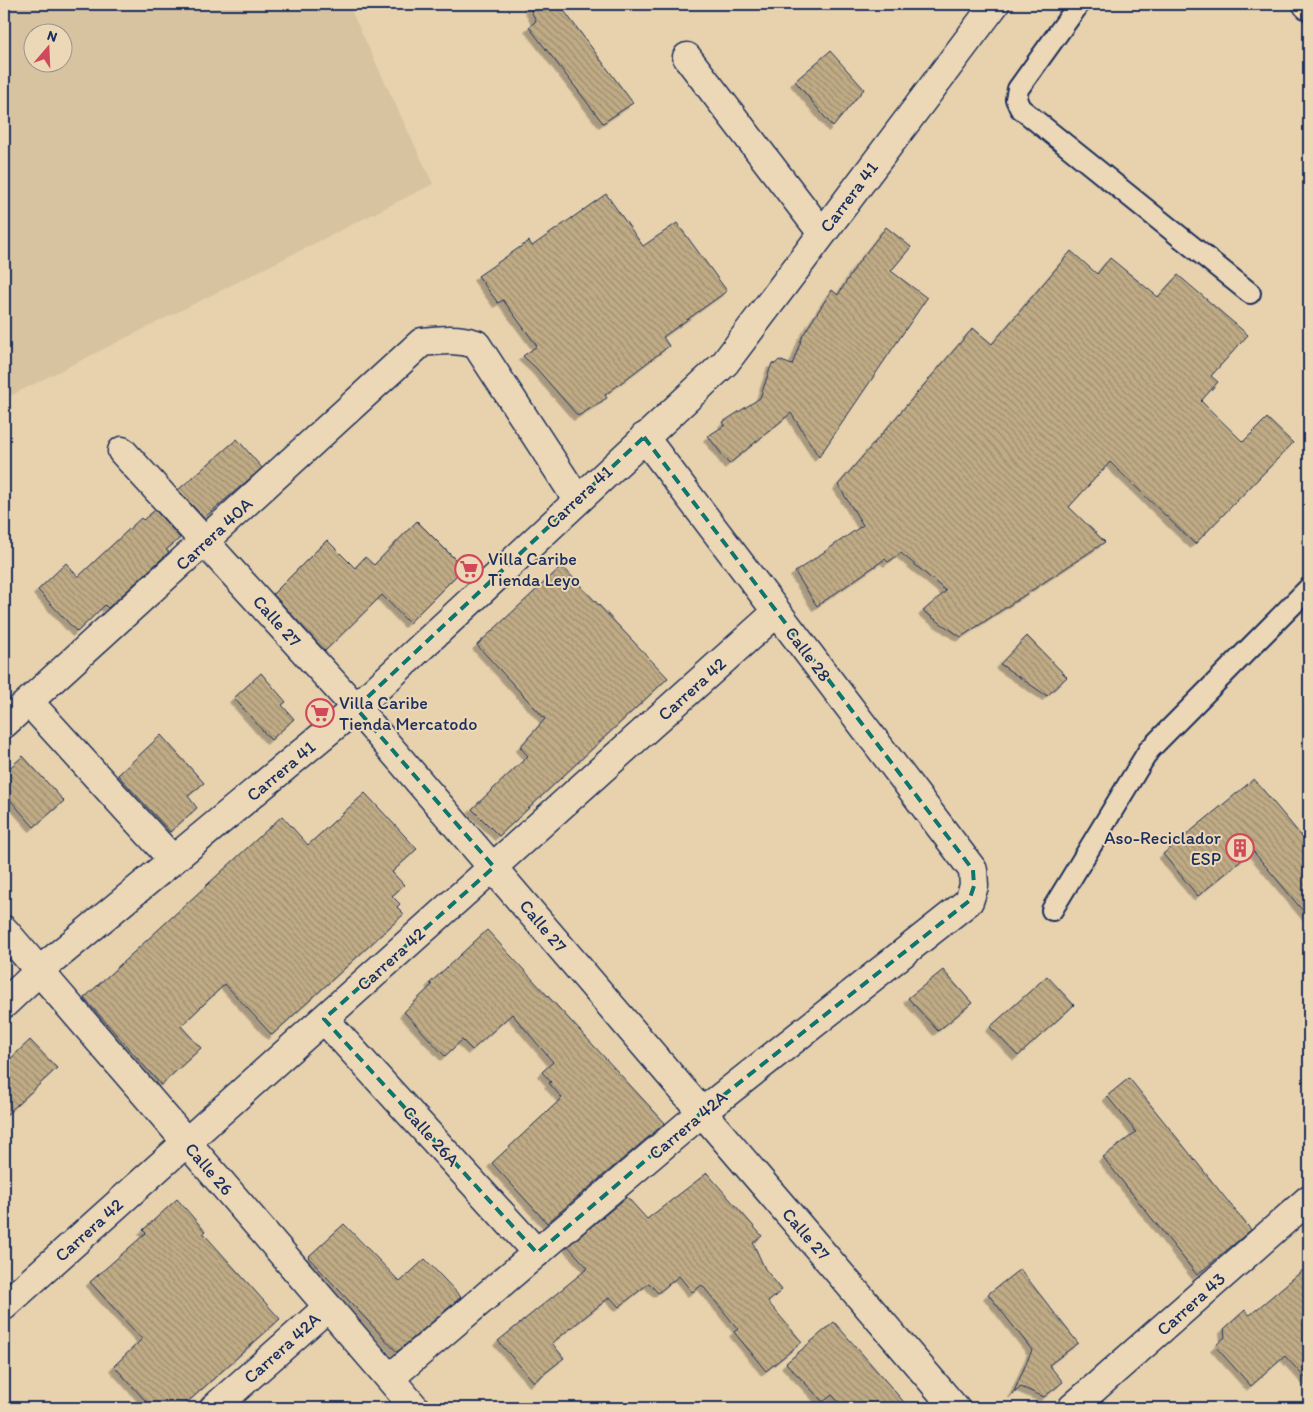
<svg xmlns="http://www.w3.org/2000/svg" width="1313" height="1412" viewBox="0 0 1313 1412" font-family="Itim,sans-serif">
  <style>
    .built { fill: #d7c3a0; fill-rule: evenodd }
    .building { fill: url(#building-back-hatch); stroke: #1b2f5e; filter: url(#shadow) }
    .lines { fill: none; stroke-linecap: round; stroke-linejoin: round }
    .lane-casing { stroke: #1b2f5e; stroke-width: 24 }
    .street-casing { stroke: #1b2f5e; stroke-width: 31 }
    .secondary-casing { stroke: #1b2f5e; stroke-width: 31 }
    .highway-casing { stroke: #1b2f5e; stroke-width: 31 }
    .lane { stroke: #ecd8b6; stroke-width: 20 }
    .street { stroke: #ecd8b6; stroke-width: 28 }
    .secondary { stroke: #ecd8b6; stroke-width: 28 }
    .highway { stroke: #fbddab; stroke-width: 28 }
    .marked { fill: none; stroke: #0f766e; stroke-width: 4; stroke-dasharray: 10 6; stroke-linejoin: round }
    .labels { text-anchor: middle; dominant-baseline: central; stroke-width: 4; stroke-linejoin: round; paint-order: stroke }
    .street-label { font-size: 18px; fill: #1b2f5e; stroke: #ecd8b6 }
    .poi-label { font-size: 18px; fill: #1b2f5e; stroke: #ecd8b6; text-anchor: start }
  </style>
  <defs>
    <pattern id="building-back-hatch" width="6" height="6" patternUnits="userSpaceOnUse" patternTransform="scale(1.25)"><rect width="6" height="6" fill="#c0ab85"/><path d="M-1 5l2 2M0 0l6 6M5-1l2 2" fill="none" stroke="#9b8c70"/></pattern>
    <filter id="shadow"><feDropShadow dx="-4.5" dy="4.5" stdDeviation="0" flood-color="#0004"/></filter>
  </defs>
  <rect width="100%" height="100%" fill="#e7d2ad"/>
  <filter id="ink" filterUnits="userSpaceOnUse"><feTurbulence type="fractalNoise" baseFrequency=".02" numOctaves="2"/><feDisplacementMap in="SourceGraphic" scale="10" xChannelSelector="R" yChannelSelector="G"/><feConvolveMatrix kernelMatrix="1 2 1 2 8 2 1 2 1" color-interpolation-filters="sRGB"/></filter>
  <g filter="url(#ink)">
    <path class="built" d="M4,4h344l85,180 -429,215zM32,32h30v30h-30z"/>
    <path class="building" d="M528,4h31l74,99 -30,20 -74,-96 7,-6z
      M830,51l34,38 -31,38 -38,-46z
      M606,194l37,52 34,-23 50,68 -64,46 6,9 -64,49 2,3 -29,18 -42,-48 -13,-12 14,-10 -34,-46 -5,3 -20,-27 51,-35 3,5z
      M886,227l25,20 -20,24 36,27 -108,159 -28,-44 -62,51 -21,-28 17,-11 -2,-3 37,-24 12,-35 3,1 4,-4 13,5 11,-30 29,-45 6,5 20,-32z
      M1071,251l26,23 13,-16 48,39 20,-22 70,60 -37,41 7,6 -17,19 42,41 24,-24 26,25 -98,101 -85,-82 -41,45 36,35 -144,95 -38,-26 23,-20 -45,-38 -13,9 -3,-3 -68,47 -22,-34 68,-47 -25,-40 135,-157 19,16z
      M237,439l25,29 -58,50 -26,-28z
      M155,510l25,28 -14,12 3,2 -61,56 -3,-3 -28,27 -39,-42 28,-27 12,14 63,-59 2,2z
      M417,521l47,47 -55,55 -27,-28 -57,56 -52,-57 54,-54 28,28 10,-11 9,8z
      M562,566l106,112 -169,158 -27,-27 56,-53 -8,-9 25,-28 -68,-74z
      M1027,636l40,41 -20,19 -47,-32z
      M261,673l25,29 -4,3 12,14 -23,21 -37,-42z
      M161,735l43,48 -16,13 9,12 -27,24 -52,-57z
      M23,756l41,45 -30,26 -30,-34v-20z
      M1254,779l55,66v73l-56,-67 -55,45 -35,-42z
      M365,793l52,56 -25,23 12,13 -12,11 8,8 -3,3 7,7 -132,121 -47,-51 -44,42 20,22 -40,37 -77,-87 198,-182 26,29z
      M487,930l178,193 -118,100 -55,-60 70,-65 -13,-15 2,-1 -9,-10 11,-10 -41,-48 -40,36 -10,-10 -17,16 -41,-44 28,-27 -2,-2z
      M943,970l29,33 -34,28 -30,-33z
      M1047,976l27,29 -56,51 -28,-29z
      M30,1040l27,28 -53,49v-52z
      M1129,1078l122,152 -54,45 -94,-118 33,-25 -29,-36z
      M707,1173l55,63 -9,7 12,26 17,21 -14,12 34,40 -36,29 -32,-39 4,-3 -36,-44 -10,7 -13,-16 -21,17 -9,-10 -30,24 -9,-10 -58,46 12,15 -30,24 -36,-41 90,-73 -20,-22 59,-49 20,22z
      M177,1199l28,32 -2,2 77,86 -99,89h-29l-38,-42 28,-27 -52,-57 56,-49 -3,-3z
      M344,1224l56,58 25,-23 36,38 -64,55 -89,-95z
      M1309,1265v117l-24,-26 -34,30 -36,-40 10,-9 -1,-8 21,-19 5,5z
      M1020,1269l58,74 -29,22 14,17 -19,15 -23,-10 -8,7 19,-44 -44,-56z
      M834,1322l37,42 38,44h-65l-12,-13 -9,7 -37,-39z"/>
    <g class="lines">
      <defs>
        <path id="lane" d="M1079,4l-61,85 -2,10 4,9 230,185
          M1052,910l97,-160 160,-162"/>
        <path id="street" d="M687,57l135,176
          M122,451l234,257 599,700
          M30,703l143,157
          M4,724l418,-382c20,-2 35,-4 54,2l101,155
          M4,930l411,478
          M324,1019l213,234
          M4,1306l773,-694
          M390,1378l311,-265 268,-212 5,-15 -1,-16 -329,-433
          M214,1408l114,-101
          M1072,1408l237,-209"/>
        <path id="secondary" d="M4,1004l34,-32 318,-264 369,-345 270,-359"/>
        <path id="highway" d="M1307,4l2,2"/>
      </defs>
      <use href="#lane" class="lane-casing"/>
      <use href="#street" class="street-casing"/>
      <use href="#secondary" class="secondary-casing"/>
      <use href="#highway" class="highway-casing"/>
      <use href="#lane" class="lane"/>
      <use href="#street" class="street"/>
      <use href="#secondary" class="secondary"/>
      <use href="#highway" class="highway"/>
    </g>
  </g>
  <path class="marked" d="M644,437l329,433 1,16 -5,15 -268,212 -164,140 -213,-234 170,-152 -138,-159z"/>
  <defs>
    <symbol id="supermarket-ring" viewBox="-11 -11 22 22"><circle r="9.5" fill="#ecd8b6" stroke="#d1495b" stroke-width="1.5"/><path d="M-6-5.5h2.5l.6 2H6L4.5 2H-2.5L-4.4-4H-6ZM-1.5 3.2a1.3 1.3 0 1 0 .1 0ZM3 3.2a1.3 1.3 0 1 0 .1 0Z" fill="#d1495b"/></symbol>
    <symbol id="building-ring" viewBox="-11 -11 22 22"><circle r="9.5" fill="#ecd8b6" stroke="#d1495b" stroke-width="1.5"/><path d="M-4-6H4V6H1V3H-1V6H-4ZM-2.5-4.3h1.7v1.8h-1.7ZM.8-4.3h1.7v1.8H.8ZM-2.5-1h1.7V.8h-1.7ZM.8-1h1.7V.8H.8Z" fill="#d1495b"/></symbol>
  </defs>
  <g fill-rule="evenodd">
    <use href="#supermarket-ring" x="453" y="553" width="32" height="32"/>
    <use href="#supermarket-ring" x="304" y="697" width="32" height="32"/>
    <use href="#building-ring" x="1224" y="832" width="32" height="32"/>
  </g>
  <g class="labels">
    <g class="street-label">
      <text transform="translate(849 197) rotate(-53)">Carrera 41</text>
      <text transform="translate(579 497) rotate(-43)">Carrera 41</text>
      <text transform="translate(214 534) rotate(-43)">Carrera 40A</text>
      <text transform="translate(277 621) rotate(48)">Calle 27</text>
      <text transform="translate(808 654) rotate(53)">Calle 28</text>
      <text transform="translate(692 689) rotate(-42)">Carrera 42</text>
      <text transform="translate(281 771) rotate(-40)">Carrera 41</text>
      <text transform="translate(543 926) rotate(50)">Calle 27</text>
      <text transform="translate(391 959) rotate(-42)">Carrera 42</text>
      <text transform="translate(688 1125) rotate(-40)">Carrera 42A</text>
      <text transform="translate(431 1136) rotate(48)">Calle 26A</text>
      <text transform="translate(209 1169) rotate(49)">Calle 26</text>
      <text transform="translate(89 1230) rotate(-42)">Carrera 42</text>
      <text transform="translate(806 1234) rotate(49)">Calle 27</text>
      <text transform="translate(1191 1304) rotate(-42)">Carrera 43</text>
      <text transform="translate(282 1348) rotate(-42)">Carrera 42A</text>
    </g>
    <g class="poi-label">
      <text x="488" y="559">Villa Caribe<tspan x="488" dy="21">Tienda Leyo</tspan></text>
      <text x="339" y="703">Villa Caribe<tspan x="339" dy="21">Tienda Mercatodo</tspan></text>
      <text x="1221" y="838" text-anchor="end">Aso-Reciclador<tspan x="1221" dy="21">ESP</tspan></text>
    </g>
  </g>
  <rect width="1313" height="1412" fill="none" stroke="#ecd8b6" stroke-width="20"/>
  <rect x="10" y="10" width="1293" height="1392" fill="none" stroke="#1b2f5e" stroke-width="2" filter="url(#ink)"/>
  <g transform="translate(48 48) rotate(19)"><circle r="24" fill="#ecd8b6" stroke="#989493"/>
  <path d="M0-4L9 19L0 12L-9 19Z" fill="#d1495b"/>
  <text y="-8" font-size="14" font-weight="bold" text-anchor="middle" fill="#1b2f5e">N</text>
  </g>
</svg>
